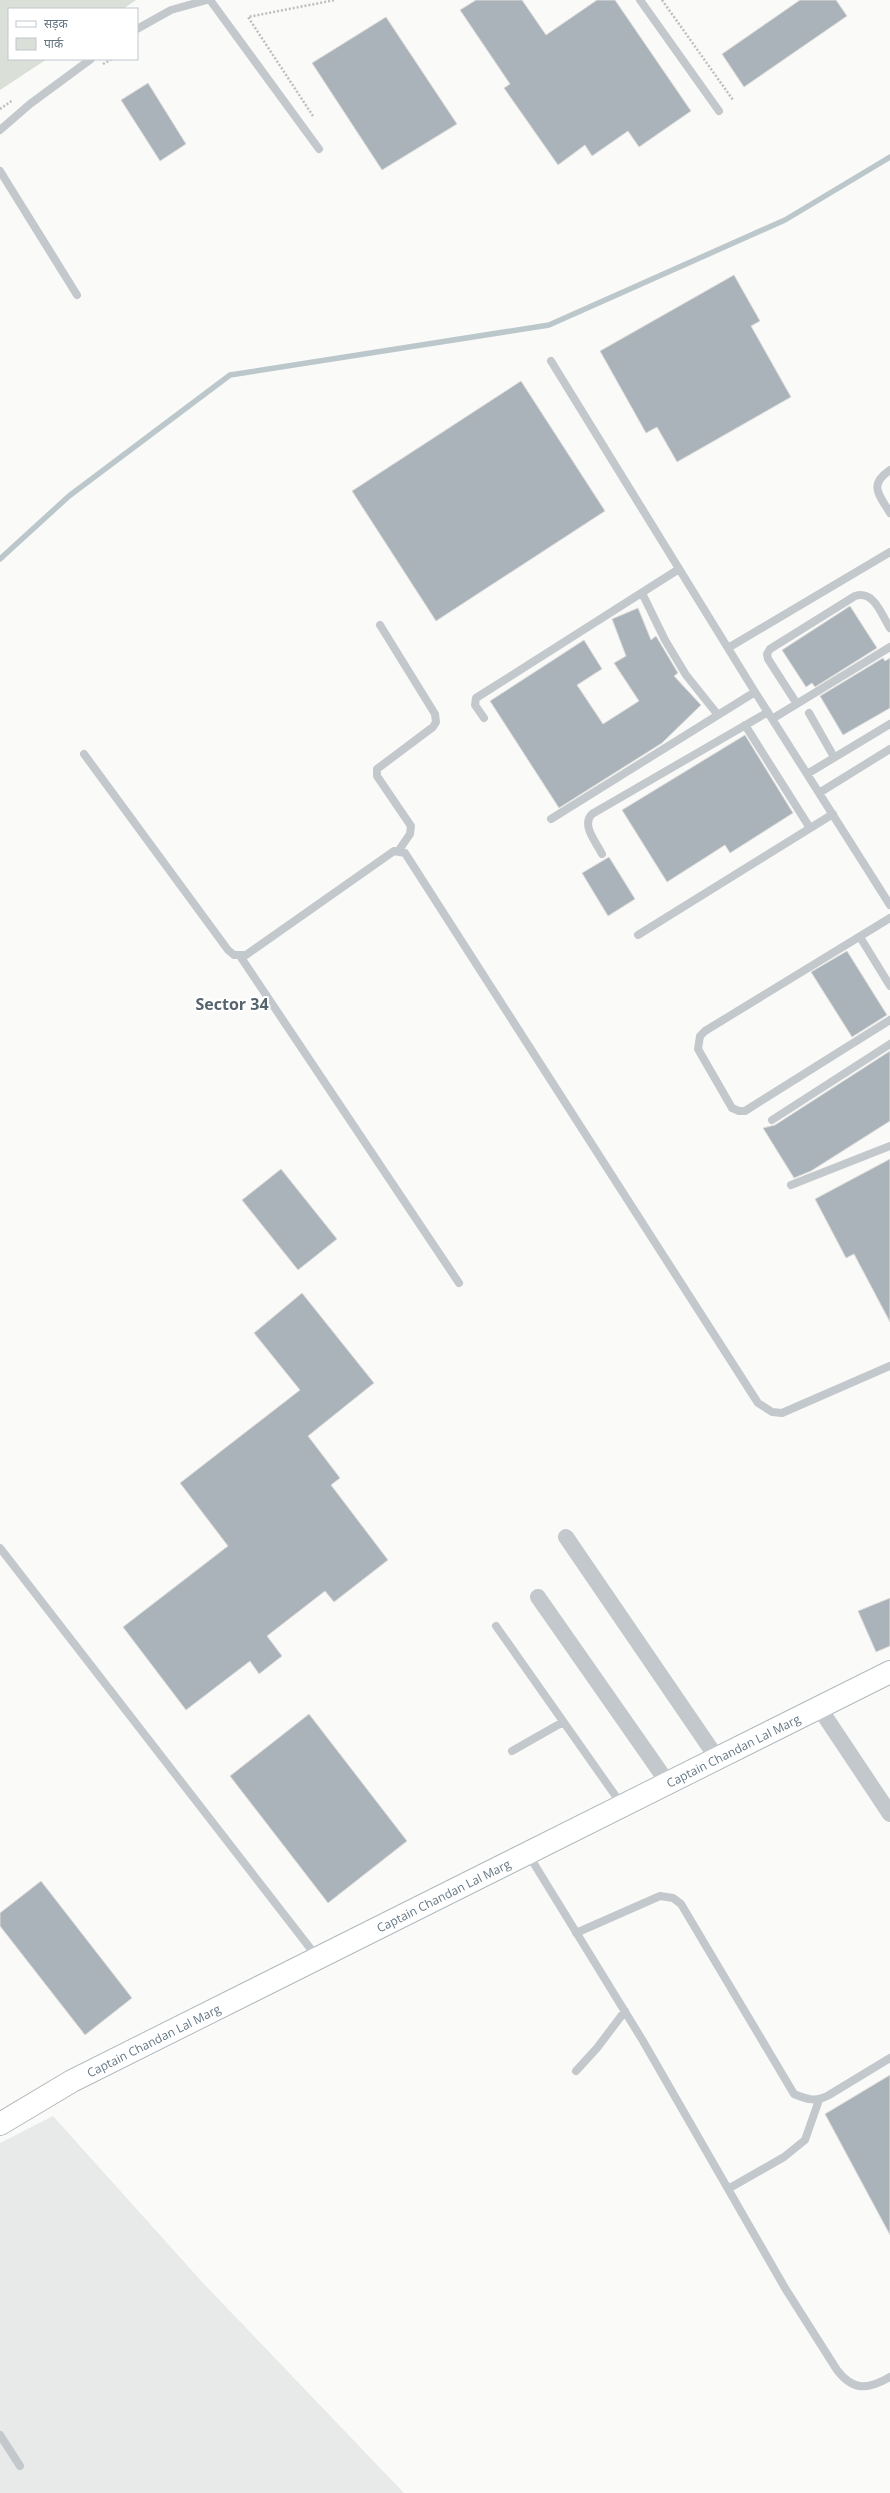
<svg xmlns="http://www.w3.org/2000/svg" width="890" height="2493" viewBox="0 0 890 2493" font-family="'Open Sans','Noto Sans Devanagari',sans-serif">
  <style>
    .built { fill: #e8e9e9 }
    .green { fill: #dadfd7 }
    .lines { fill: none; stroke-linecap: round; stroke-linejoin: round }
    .stream { stroke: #bbc7cb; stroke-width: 5.5 }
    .building { fill: #aab3b9; stroke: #dcdcda }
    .secondary-casing { stroke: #b3babf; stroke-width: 24 }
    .path { stroke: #bbbfc2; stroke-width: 2.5; stroke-dasharray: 2 2; stroke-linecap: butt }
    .lane { stroke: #c3c8cc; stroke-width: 8 }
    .street { stroke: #c3c8cc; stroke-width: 16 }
    .secondary { stroke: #fff; stroke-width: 22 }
    .labels { text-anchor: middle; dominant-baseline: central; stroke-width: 4; stroke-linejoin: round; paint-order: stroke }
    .street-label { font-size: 12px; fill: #657683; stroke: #fff }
    .district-label { font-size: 16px; font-weight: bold; fill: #57646e; stroke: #fff }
  </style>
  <rect width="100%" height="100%" fill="#fafaf8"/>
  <path class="built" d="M53,2116l150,167 201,210h-404v-350z"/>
  <path class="green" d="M0,0h136l-13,9h-114v50h38l-47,31z"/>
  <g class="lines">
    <path class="stream" d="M0,559l69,-63 161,-121 319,-50 236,-105 105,-63"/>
  </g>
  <path class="building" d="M476,0h46l24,35 51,-35h18l76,111 -52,36 -11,-16 -36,25 -7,-11 -27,20 -54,-77 6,-4 -50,-74z
    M800,0h36l11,16 -103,71 -22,-33z
    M386,17l71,107 -75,46 -70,-107z
    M148,83l38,61 -26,17 -39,-61z
    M734,275l26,46 -9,5 40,71 -114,65 -20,-35 -11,6 -46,-82z
    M521,381l84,130 -169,110 -84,-130z
    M850,606l27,42 -62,39 -3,-4 -6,4 -24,-37z
    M638,608l13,32 5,-4 22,37 -4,3 27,29 -39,38 -103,65 -69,-107 94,-61 18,29 -25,16 26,39 36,-23 -25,-38 12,-7 -14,-37z
    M883,658l2,3 5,-3v50l-47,27 -23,-39z
    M745,735l48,78 -63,40 -5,-8 -58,37 -45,-72z
    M609,857l26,42 -27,17 -26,-43z
    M847,951l40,64 -35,22 -41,-65z
    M890,1051v70l-79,50 -17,7 -31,-50 12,-3z
    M890,1159v163l-36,-68 -8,4 -31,-59z
    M281,1169l56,70 -39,31 -56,-70z
    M302,1293l72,90 -66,53 32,42 -9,7 57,75 -54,42 -9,-11 -58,45 15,20 -23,18 -9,-13 -64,49 -63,-83 105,-81 -48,-63 120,-93 -46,-57z
    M890,1598v48l-14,6 -18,-41z
    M309,1714l98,127 -79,62 -98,-127z
    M41,1881l91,117 -47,37 -85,-109v-13z
    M890,2075v160l-65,-121z"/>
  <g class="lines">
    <defs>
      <g id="secondary">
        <path id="s1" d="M0,2124l72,-43 818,-409"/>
      </g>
    </defs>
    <use href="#secondary" class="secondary-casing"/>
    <path class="path" d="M662,0l71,100
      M103,64l9,-5
      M0,109l13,-9
      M313,116l-65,-99 87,-17"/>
    <path class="lane" d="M210,0l109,149
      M640,0l79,111
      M137,29l34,-19 36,-10
      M0,130l30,-26 61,-45
      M0,171l77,124
      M551,361l204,331 135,213
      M890,470c-22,15 -11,24 0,43
      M642,593l23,47 21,35 32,40
      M380,625l55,89 1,8 -3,5 -56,42v7l34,50 -1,8 -11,16
      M728,648l162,-96
      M797,704l-29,-45 -1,-5 3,-5 85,-53c19,-6 26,18 35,32
      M809,713l25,44
      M484,718l-9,-13 1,-7 203,-129
      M772,719l118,-72
      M745,725l65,103
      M84,754l144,196 6,5h12l148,-104 11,2 353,550 14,9 10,1 108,-47
      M807,774l83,-50
      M819,793l71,-44
      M551,819l204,-127
      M602,854c-6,-12 -21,-29 -10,-40l176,-102
      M890,918l-185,113 -5,5 -2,13 34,59 7,3h6l145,-91
      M638,935l195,-121
      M860,937l30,49
      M240,956l219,327
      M772,1120l118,-76
      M791,1185l99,-39
      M0,1548l317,409
      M496,1626l126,179
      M512,1751l51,-29
      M528,1854l115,187 142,247 52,82c16,21 31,20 53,7
      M576,1933l84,-37 13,2 8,6 113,190c14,6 22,8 35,1l61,-37
      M576,2071l21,-23 28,-37
      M728,2189l56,-32 21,-17 14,-40
      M0,2435l20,31"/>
    <path class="street" d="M566,1537l151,221
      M538,1597l130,186
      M818,1706l72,108"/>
    <use href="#secondary" class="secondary"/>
  </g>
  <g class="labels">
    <g class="street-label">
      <text stroke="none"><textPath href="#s1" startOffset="823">Captain Chandan Lal Marg</textPath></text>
      <text stroke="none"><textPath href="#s1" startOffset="499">Captain Chandan Lal Marg</textPath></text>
      <text stroke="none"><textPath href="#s1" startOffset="175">Captain Chandan Lal Marg</textPath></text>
    </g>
    <g class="district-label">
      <text x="232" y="1004">Sector 34</text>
    </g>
  </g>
  <rect x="8" y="8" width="130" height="52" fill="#ffffff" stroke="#c1c8cd"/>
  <rect x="16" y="21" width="20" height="6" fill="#ffffff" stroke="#c1c8cd"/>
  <text x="44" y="28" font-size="12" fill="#657683">सड़क</text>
  <rect x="16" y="38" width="20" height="12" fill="#dadfd7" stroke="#c1c8cd"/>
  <text x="44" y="48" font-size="12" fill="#657683">पार्क</text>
</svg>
